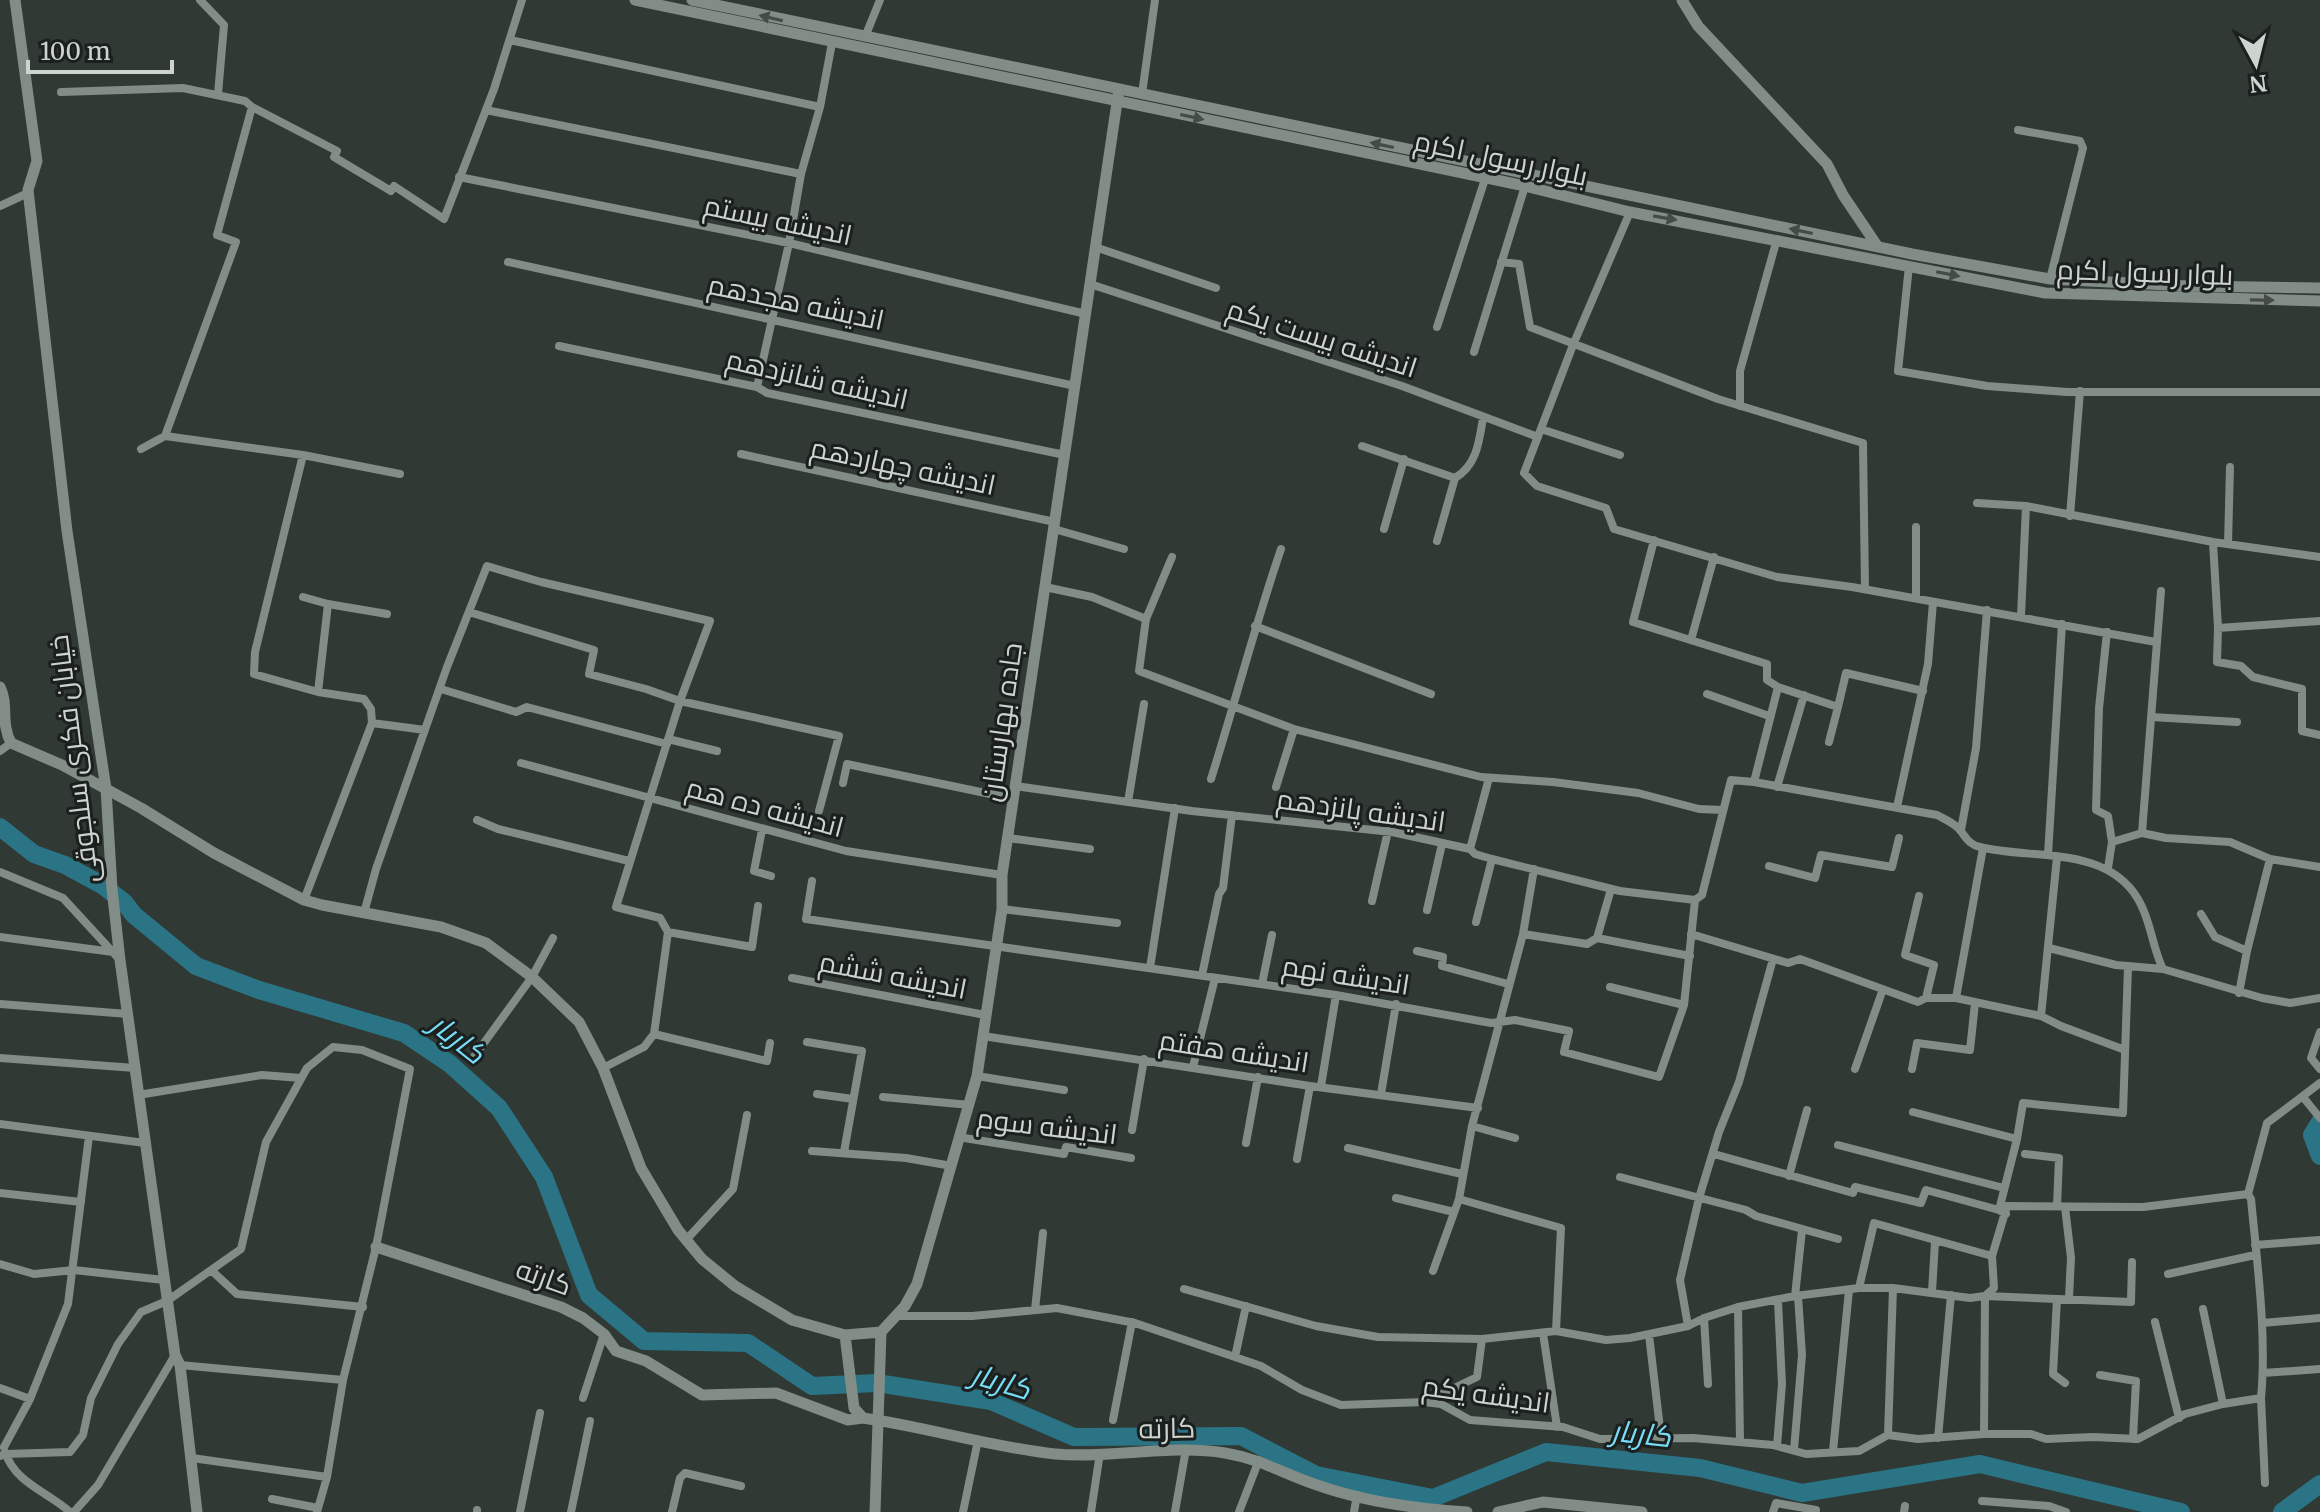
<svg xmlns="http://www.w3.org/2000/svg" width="2320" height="1512" viewBox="0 0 2320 1512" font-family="Merriweather,Cairo,serif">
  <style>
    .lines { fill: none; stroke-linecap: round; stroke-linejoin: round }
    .river { stroke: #2a7486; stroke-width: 18 }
    .street { stroke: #838d87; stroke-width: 8 }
    .secondary { stroke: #838d87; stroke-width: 11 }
    .oneway { fill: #454b47 }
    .labels { text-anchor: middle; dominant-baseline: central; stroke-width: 6; stroke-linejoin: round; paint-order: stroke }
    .street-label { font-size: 28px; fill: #cdd3cf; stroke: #1b1f1d }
    .water-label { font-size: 30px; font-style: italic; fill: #77dcf6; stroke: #1b1f1d }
  </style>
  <rect width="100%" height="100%" fill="#303934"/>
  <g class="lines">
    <path class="river" d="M0,827l34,27 31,11 37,20 22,17 10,13 62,51 63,24 145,43 46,31 49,44 45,69 45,118 55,46 104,2 64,43 65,-3 114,18 83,36 167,-1 75,39 117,23 113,-46 154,16 102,25 178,-29 201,48
      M2320,1122l-8,13 8,21
      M2282,1512l38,-28"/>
    <path class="street" d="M200,0l24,25 -6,69
      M865,37l15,-37
      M510,40l310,67
      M61,92l122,-4 62,13 7,6 -35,128 19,7 -71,194
      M1142,94l13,-94
      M252,107l85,44 -3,6 57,34 3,-5 50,33 50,-130 28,-89
      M486,110l315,64
      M2018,130l62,11 3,7 -33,131
      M459,177l330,66 297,71
      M0,206l28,-13
      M1630,212l-57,133 -49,128 13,13 69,22 8,21 163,48 75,10 304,55
      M1095,247l121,41
      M508,262l567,124
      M1501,262l18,2 11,63 188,72 145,44 2,146
      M1909,266l-11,105 89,15 80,6h253
      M1090,284l312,102 136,51
      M1437,327l48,-148
      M559,346l198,41 10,6 298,62
      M1474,352l51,-166
      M757,387l32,-144 12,-69 19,-67 12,-64
      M1740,406v-35l37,-132
      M1541,429l79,26
      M1362,446l93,32
      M141,449l24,-13 138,19 97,19
      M741,454l314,68
      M303,455l-48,197 -1,22 64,18 46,7 7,10 1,14
      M1977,503l49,3 187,36 107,15
      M2070,516l10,-125
      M1054,529l70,20
      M1384,529l20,-70
      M1654,540l-21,82 134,42v16l11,7 -24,95
      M1437,541l18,-63c22,-13 24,-36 28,-60
      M2213,542l5,86 -1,34 24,4 12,11 49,12v42l18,4
      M2228,544l2,-77
      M1172,557l-26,62 -7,52 155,58 187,48 72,5 85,11 61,16 24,1
      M1045,587l47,10 54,22
      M303,597l25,7 59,10
      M1916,598v-71
      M469,612l125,38 -5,24 57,15 34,12 159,35 -20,75
      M2021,616l5,-110
      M1255,626l176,68
      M2218,628l102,-7
      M2107,632l-8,76 -3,102 12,6 4,26
      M1691,640l23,-83
      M1778,687l60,20 8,-34 77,18
      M441,689l75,23 11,-5 140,37
      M318,692l10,-88
      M1707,694l62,22
      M2151,717l86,5
      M668,739l49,12
      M1829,742l9,-35
      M0,751l11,-8
      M521,763l325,88 156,24
      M1211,779c24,-76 44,-154 70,-230
      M843,783l4,-19 167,35
      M1015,786l177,25 200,21 78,17 5,5 17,5 128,32 75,9
      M1276,787l18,-58
      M1777,787l27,-92
      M1128,802l16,-98
      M1897,807l31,-143 5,-62
      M477,820l21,9 131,32
      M762,830l-8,41 17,5
      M1961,830l15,-82 11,-138
      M2142,833l24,5 64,4 40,17 50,8
      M1008,838l82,11
      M1470,849l19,-71
      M2048,855l14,-231
      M1769,866l46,12 6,-23 71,12 7,-29
      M2108,868l4,-26 30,-9 19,-242
      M0,872l63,26 57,62
      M812,881l-6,38 530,76 155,28 24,-3 54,11 -5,21 95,25 25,-72 11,-105
      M1919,896l-14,59 29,10 -8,33
      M304,900l68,-177 53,7
      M1695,900l7,-5 29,-115 23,2 183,33c7,4 15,7 21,13 8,8 9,16 22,19 52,13 126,-2 158,52 13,21 14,48 25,70l99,29 28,5 30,-5
      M1372,901l16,-70
      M1002,909l115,14
      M1427,910l15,-66
      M364,913l12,-44 71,-202 40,-101 54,16 169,39 -30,80 -64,206 44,11 8,14 -14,102 -10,13 -41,21
      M2201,914l14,23 32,14
      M1476,922l16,-63
      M668,932l84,15 6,-41
      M1523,934l64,10 10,-6 93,18
      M1691,934l97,29 12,-4 118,43 8,-4h30l85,18 20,10 64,24
      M0,937l113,15
      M1597,938l14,-49
      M2049,948l67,17 47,4
      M1417,951l26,6 -1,9 66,18
      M1150,968l25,-160
      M1202,975l17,-81 4,-6 9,-73
      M792,978l193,37
      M1262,984l10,-49
      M1610,987l74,18
      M2239,993l8,-42 23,-92
      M1956,998l27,-150
      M0,1004l128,10
      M2041,1016l16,-159
      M2320,1032l-9,26 9,11
      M654,1034l113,27 3,-18
      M983,1036l327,50 168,22
      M807,1042l55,9 -18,101
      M0,1058l135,10
      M473,1058l59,-81 21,-39
      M1193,1067l22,-89
      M1855,1069l28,-80
      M1912,1069l5,-26 53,7 5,-47
      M977,1076l87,14
      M1321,1086l15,-91
      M817,1094l36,5
      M1381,1094l15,-90
      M138,1095l124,-20 39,3
      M883,1097l87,8
      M2303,1097l17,21
      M1913,1112l104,27
      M0,1124l145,19
      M1472,1126l43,12
      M1132,1130l12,-71
      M958,1137l106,17 2,-7 65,11
      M1246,1143l12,-66
      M1838,1145l166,43
      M1348,1148l114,26
      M812,1151l94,7 46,8
      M1714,1154l139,39 2,-6 66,16 5,-13 73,20
      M2025,1154l34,4 -2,48
      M1297,1159l13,-73
      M1789,1176l18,-66
      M1620,1177l126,33 10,6 82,23
      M0,1193l81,9
      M1396,1198l58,14
      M1459,1199l102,29 -5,103
      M2065,1207l6,51 -2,40
      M2006,1214l-7,-4 18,-71 6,-36 100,10 5,-146
      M686,1240l47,-51 14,-74
      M2255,1245l65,-5
      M0,1264l34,10 40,-4 90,10
      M211,1270l26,24 126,13
      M1433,1271l26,-72 13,-73 51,-192 11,-65
      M2168,1274l87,-19
      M1859,1288l15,-65 118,33
      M1184,1289l132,37 62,11 104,2
      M1932,1292l3,-50
      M1795,1296l7,-66
      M2057,1299l-4,75 12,9
      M1738,1307l2,135
      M2203,1309l20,95
      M1035,1310l8,-77
      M896,1316h76l85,-8 78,15 100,34 26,9 41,24 39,15 83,-3 17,2 29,16 93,7 37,12 93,-1 80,7 33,9 53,-3 29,-16 30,4 66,-5h47l15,5 47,-2 45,2 47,-25 38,-10 38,-6c6,-63 -4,-136 -10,-199l-3,-5
      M1704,1318l4,66
      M2155,1322l24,96
      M2262,1323l58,-5
      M1688,1326l-8,-46 19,-82 20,-66 20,-50 34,-123
      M1543,1333l14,94
      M1649,1335l12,102
      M1235,1357l11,-51
      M180,1365l163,15
      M2263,1373l57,-4
      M2100,1375l36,6 -3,58
      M0,1388l30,11
      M583,1398l21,-64
      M2261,1398l4,85
      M1425,1402l52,-25 5,-38 74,-8 50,9 24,-2 58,-12 16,-8 34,-11 57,-11 64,-8h34l77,10 15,-2 9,-8 -2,-32 15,-50 136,1 105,-13 19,-71 53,-40
      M1113,1420l19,-98
      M1984,1434l1,-138 146,6 1,-40
      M1888,1435l5,-147
      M1938,1438l13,-143
      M1777,1446l5,-62 -4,-83
      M4,1447l26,-48 38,-95 21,-168
      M1794,1450l8,-95 -4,-59
      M1833,1451l16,-161
      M5,1452c10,31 43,40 65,60
      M0,1456l6,-2 64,-2 13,-17 8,-37 27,-54 23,-32 26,-11 74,-52 25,-107 41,-74 26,-21 29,3 48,19 -34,178 -33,133 -16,97 -10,35
      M192,1458l135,19
      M272,1499l46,9
      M1982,1501l67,5 17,6
      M74,1512l24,-27 77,-130
      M477,1512v-2
      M520,1512l20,-99
      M571,1512l19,-91
      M672,1512l8,-34 5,-5 56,13
      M963,1512l15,-72
      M1091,1512l9,-59
      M1175,1512l11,-63
      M1239,1512l20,-52
      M1354,1512l3,-17
      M1773,1512l3,-9 40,7
      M1904,1512l1,-6"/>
    <path class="secondary" d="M15,0l22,161 -9,29 39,341 39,258 6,100 8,71 55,395 5,10 17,147
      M635,0l890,186 105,26 415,81 275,8
      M692,0l1220,254 138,25 138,7 132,2
      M1682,0l16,26 129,138 16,31 35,52
      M0,687c9,18 0,34 11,56l51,22 79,43 73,45 90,47 18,5 119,22 45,16 46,34 47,45 24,46 38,100 37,62 24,29 33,27 57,34 53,15 36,-3 24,-26 12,-22 60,-208 25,-167v-34l117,-786
      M376,1247l185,60 22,11 21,16 12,17 30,10 56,34 74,-2 72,27 15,-2
      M845,1335l9,73 9,10c64,9 127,29 192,36 56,5 114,-10 170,-1 36,6 59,21 92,32 48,17 100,24 150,27
      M875,1512l6,-180
      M1498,1512l45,-10 99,10"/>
  </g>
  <defs><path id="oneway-solid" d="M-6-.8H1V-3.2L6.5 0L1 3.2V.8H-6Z" transform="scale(2)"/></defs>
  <g class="oneway">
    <use href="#oneway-solid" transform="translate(771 18) rotate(-167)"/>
    <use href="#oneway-solid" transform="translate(1192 117) rotate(12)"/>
    <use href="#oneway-solid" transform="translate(1382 145) rotate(-168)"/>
    <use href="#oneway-solid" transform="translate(1665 218) rotate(10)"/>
    <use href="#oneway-solid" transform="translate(1801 231) rotate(-168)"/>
    <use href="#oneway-solid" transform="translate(1948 274) rotate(11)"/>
    <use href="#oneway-solid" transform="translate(2262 300) rotate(1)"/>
  </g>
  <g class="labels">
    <g class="street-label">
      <text transform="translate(1501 158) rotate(12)">بلوار رسول اکرم</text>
      <text transform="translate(778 220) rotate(12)">اندیشه بیستم</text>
      <text transform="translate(2145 272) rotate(2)">بلوار رسول اکرم</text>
      <text transform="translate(796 302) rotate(12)">اندیشه هجدهم</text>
      <text transform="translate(1322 338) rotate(18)">اندیشه بیست یکم</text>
      <text transform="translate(817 379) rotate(13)">اندیشه شانزدهم</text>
      <text transform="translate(903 466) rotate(12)">اندیشه چهاردهم</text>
      <text transform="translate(1001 722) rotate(-82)">جاده بهارستان</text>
      <text transform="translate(73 759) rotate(-97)">خیابان فکری سلجوقی</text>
      <text transform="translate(765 807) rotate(15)">اندیشه ده هم</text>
      <text transform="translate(1361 810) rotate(8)">اندیشه پانزدهم</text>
      <text transform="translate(893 975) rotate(11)">اندیشه ششم</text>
      <text transform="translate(1346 975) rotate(9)">اندیشه نهم</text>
      <text transform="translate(1234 1051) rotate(9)">اندیشه هفتم</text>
      <text transform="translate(1047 1126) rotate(7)">اندیشه سوم</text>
      <text transform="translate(544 1277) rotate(20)">کارته</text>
      <text transform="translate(1486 1394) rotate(8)">اندیشه یکم</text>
      <text transform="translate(1167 1428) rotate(-1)">کارته</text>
    </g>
    <g class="water-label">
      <text transform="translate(458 1038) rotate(38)">کاربار</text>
      <text transform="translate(1001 1381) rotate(17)">کاربار</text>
      <text transform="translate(1641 1433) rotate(6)">کاربار</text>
    </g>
  </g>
  <g transform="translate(2256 64) rotate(173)" stroke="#1b1f1d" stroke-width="6" paint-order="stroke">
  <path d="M0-6L14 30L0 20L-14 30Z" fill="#cdd3cf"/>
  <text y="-12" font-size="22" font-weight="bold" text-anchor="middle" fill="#cdd3cf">N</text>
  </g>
  <path d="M28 60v12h144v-12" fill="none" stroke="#cdd3cf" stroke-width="4"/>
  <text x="40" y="60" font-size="24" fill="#cdd3cf" stroke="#1b1f1d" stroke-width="6" paint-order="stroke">100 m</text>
</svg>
